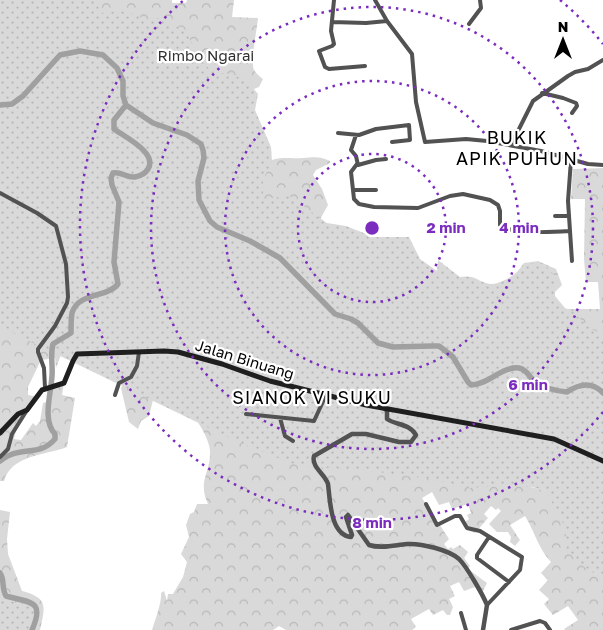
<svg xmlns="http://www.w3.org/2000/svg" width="603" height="630" viewBox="0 0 603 630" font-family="'Golos Text',sans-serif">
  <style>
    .forest { fill: url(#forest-crowns) }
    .park { fill: url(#park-dots) }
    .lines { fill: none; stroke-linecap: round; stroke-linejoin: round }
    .river { stroke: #a0a0a0; stroke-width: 5.5 }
    .minor { stroke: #525252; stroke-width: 4 }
    .tertiary { stroke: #525252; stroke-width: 4.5 }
    .secondary { stroke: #1f1f1f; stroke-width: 5 }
    .ring { fill: none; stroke: #7b2cbf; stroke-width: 2.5; stroke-dasharray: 2.5 5 }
    .labels { text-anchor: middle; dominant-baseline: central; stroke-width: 4.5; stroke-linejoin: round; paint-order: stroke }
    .park-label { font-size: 15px; fill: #303030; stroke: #fff }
    .street-label { font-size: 15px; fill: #000; stroke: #fff }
    .quarter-label { font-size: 18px; letter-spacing: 1px; fill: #000; stroke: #fff }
    .centre { fill: #7b2cbf; stroke: #fff; stroke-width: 2.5 }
    .ring-label { font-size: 15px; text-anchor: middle; font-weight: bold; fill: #7b2cbf; stroke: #fff; stroke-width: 4.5; stroke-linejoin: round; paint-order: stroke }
  </style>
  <defs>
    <pattern id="forest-crowns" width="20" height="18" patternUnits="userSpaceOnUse" patternTransform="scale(1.25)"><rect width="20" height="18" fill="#d9d9d9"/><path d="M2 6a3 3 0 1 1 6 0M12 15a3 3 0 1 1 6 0" fill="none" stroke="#b8b8b8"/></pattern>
    <pattern id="park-dots" width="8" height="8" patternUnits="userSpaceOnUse" patternTransform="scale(1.25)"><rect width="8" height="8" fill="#d9d9d9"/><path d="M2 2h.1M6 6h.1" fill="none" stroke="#b8b8b8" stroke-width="1.8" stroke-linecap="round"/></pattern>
  </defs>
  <rect width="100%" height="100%" fill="#fff"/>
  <path class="forest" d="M0,0h172v3h14l1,-3h47l-2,17 26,1c-1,12 -8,44 -4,52 2,3 6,7 9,9l-4,8 -5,2 -6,19 15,56c18,-9 21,-5 40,-6 11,-1 17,-2 27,3v2l-14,7 -3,5 9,14 6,16 -10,18 91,40 68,22h17l20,-9 10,-13 14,-2 18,8 6,16 -9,9 11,15h36l-2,-27h-12l-2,-23 1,-60h-14l2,-30 30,-1v202l-197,-62z
    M0,200l61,155 -5,13 -1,-10 -14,2 -13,27v8l11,2 -23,33 -2,9 7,1 12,-17 3,3 4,-5 3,-18 6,-2 3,-15 12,-3 -2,12 13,3 -8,49c-21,8 -56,8 -63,34h-4z
    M125,383l219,60 259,61v126h-38l-1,-1 14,-9 -10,-14 -15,9 -9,-11 5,-5 -10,-9 9,-10 -7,-7 10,-11c-13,-14 -16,-30 -26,-46l-15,9 10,15 -5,6 -5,-4 1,-5 -3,-5h-11l-8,-8 12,-13 -3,-3 -2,2 -5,-4 -7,8 4,4 -13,15 -8,-3 -1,-3 -1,-5 4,-3 -2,-4 4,-2 -3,-9 -16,5 -3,-7 -10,3 -7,-13 -10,6 27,41 -5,5 4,5 3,-2 2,2 7,-4 8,7 -4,6 6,8 -2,3 19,14 -5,10h-3l-4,-6 -11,4 -5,-9 -9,4 5,10 -6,3 4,8 -3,8h-3l-4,-5 -10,5 -4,-6 -18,10 5,8 -4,3h-126l-7,-4 -6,4h-121c3,-10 10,-28 9,-37l3,-2 3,10 1,-7h5l10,-17 4,-15 -6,-8 8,-17 -3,-12 4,-11 4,-2 3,-8h11c-11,-24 3,-31 2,-53 -1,-13 -11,-27 -18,-38l-39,-13 -4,16 -8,5 -3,8 -9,-7 -8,-34z
    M0,510l10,2 -3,27 1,15 14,37c27,7 23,16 18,39h-40z"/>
  <path class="park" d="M0,0h97l3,13c18,-2 32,-4 46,8l12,-3 11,1 4,8h10c10,14 14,33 28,43 2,2 7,2 11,3 16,2 26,7 36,21l-3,16 16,37 1,14 -9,19v19l26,-3 38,27 19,3 28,11h35l11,22 17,12 1,-11 22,17c15,-2 14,2 26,6 14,5 33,-12 42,-20l16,1 11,12v20l10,12 7,3 19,18 12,5v245l-20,-13 -16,-15 -2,-24 -19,-36 -14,-4 -32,-1 -31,2 -39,-9 -59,-8 -72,-5 -59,-23 -219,-106 -21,-13z
    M0,594l3,5 28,8c6,7 0,15 -3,23h-28z"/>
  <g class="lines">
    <path class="river" d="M0,105l12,-1 11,-8 37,-41 20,-4 23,4 14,13 6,13v15l3,9 27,18 34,12 14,9 2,6 1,8 -6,23 1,19 11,21 7,6 33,14 30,17 55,56 16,5 7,4 20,20 15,4 39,-1h7l4,3 10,8 15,25 3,3c17,0 31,-19 48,-17 10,2 10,11 18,15 8,5 20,8 30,9 12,-8 25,-11 36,1
      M0,461c3,-2 7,-5 10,-6 17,-7 31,0 45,-16v-5c-13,-14 -4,-40 -3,-58 1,-11 -2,-21 1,-32l18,-11c0,-6 0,-14 1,-20 6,-21 35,-15 46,-29l-4,-22 5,-60 -7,-17 -1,-7 2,-5c8,-2 13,5 22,4 5,-1 10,-3 13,-8 10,-16 -23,-32 -34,-40v-9l12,-15
      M0,573c5,7 1,14 6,23 25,7 39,4 26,34"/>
    <path class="minor" d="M334,0l-3,31 3,13 -2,2 -13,5 6,16 4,2 36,-3
      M375,0l12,21 25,33 4,48 9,40 41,-3 21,2 54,10 47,13 15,1
      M332,22l34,1 21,-2
      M469,24l12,-16 -1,-8
      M542,93l21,5 13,5 1,3 -5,7
      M338,133l21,2 17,-6 33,-4 1,15 -18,2
      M356,135l-5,15 5,6 2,9 18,-5 10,-1
      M511,145l22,-44 35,-25 7,-4 13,-3 15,-9
      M571,160l-3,41 4,60
      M357,164l-6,8 3,27 5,5 15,3 44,1 32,-12 13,-2 27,6 8,5 2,6v14c11,10 55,7 70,6
      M353,190h23
      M0,193l37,20 19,13 10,38 2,33 -1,6 -12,23 -17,23v3l6,16 1,20
      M555,216h14
      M115,395l4,-12 12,-6 6,-11 2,-14
      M246,414l68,7 12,-26
      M280,418l5,18 8,5
      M0,457l8,-8 4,-15 15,-24
      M426,504l11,21 18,-9h5l7,12 13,3 42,26 -2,13 -33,35
      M489,537l-12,18v3l32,24
      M461,613l5,17
      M511,630l29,-9 5,2 5,7"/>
    <path class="tertiary" d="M385,409l2,2v8c9,6 23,5 29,16l-5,7h-12l-33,-8h-14l-38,22c-3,11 11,18 14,28 2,15 2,51 23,53l1,-2 -6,-18 2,-2 21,30c12,4 26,0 38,-1 14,-1 42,6 52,15 8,8 24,36 28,46l-4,25"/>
    <path class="secondary" d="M0,433l18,-19 9,-4 15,-20 22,-7 9,-22 4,-7 87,-3 14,1 44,12 48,17 96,24 188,34 49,22"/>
  </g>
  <g class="ring">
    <circle cx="372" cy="228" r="74"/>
    <circle cx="372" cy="228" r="147"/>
    <circle cx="372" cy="228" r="221"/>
    <path d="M603 412A295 295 0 1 1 184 0M560 0A295 295 0 0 1 603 44"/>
  </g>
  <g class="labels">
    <g class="park-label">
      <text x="206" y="55">Rimbo Ngarai</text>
    </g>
    <g class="street-label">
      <text transform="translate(245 359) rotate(17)">Jalan Binuang</text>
    </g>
    <g class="quarter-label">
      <text x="517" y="137">BUKIK<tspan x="517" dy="21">APIK PUHUN</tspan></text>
      <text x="312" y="397">SIANOK VI SUKU</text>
    </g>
  </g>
  <circle cx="372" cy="228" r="8" class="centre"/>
  <g class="ring-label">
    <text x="446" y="233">2 min</text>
    <text x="519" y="233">4 min</text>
    <text x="528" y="390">6 min</text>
    <text x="372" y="528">8 min</text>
  </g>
  <g transform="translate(563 40)" stroke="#ffffff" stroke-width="4" paint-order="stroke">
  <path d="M0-4L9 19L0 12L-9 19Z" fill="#000000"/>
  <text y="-8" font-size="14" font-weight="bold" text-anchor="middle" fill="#000000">N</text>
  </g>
</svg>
